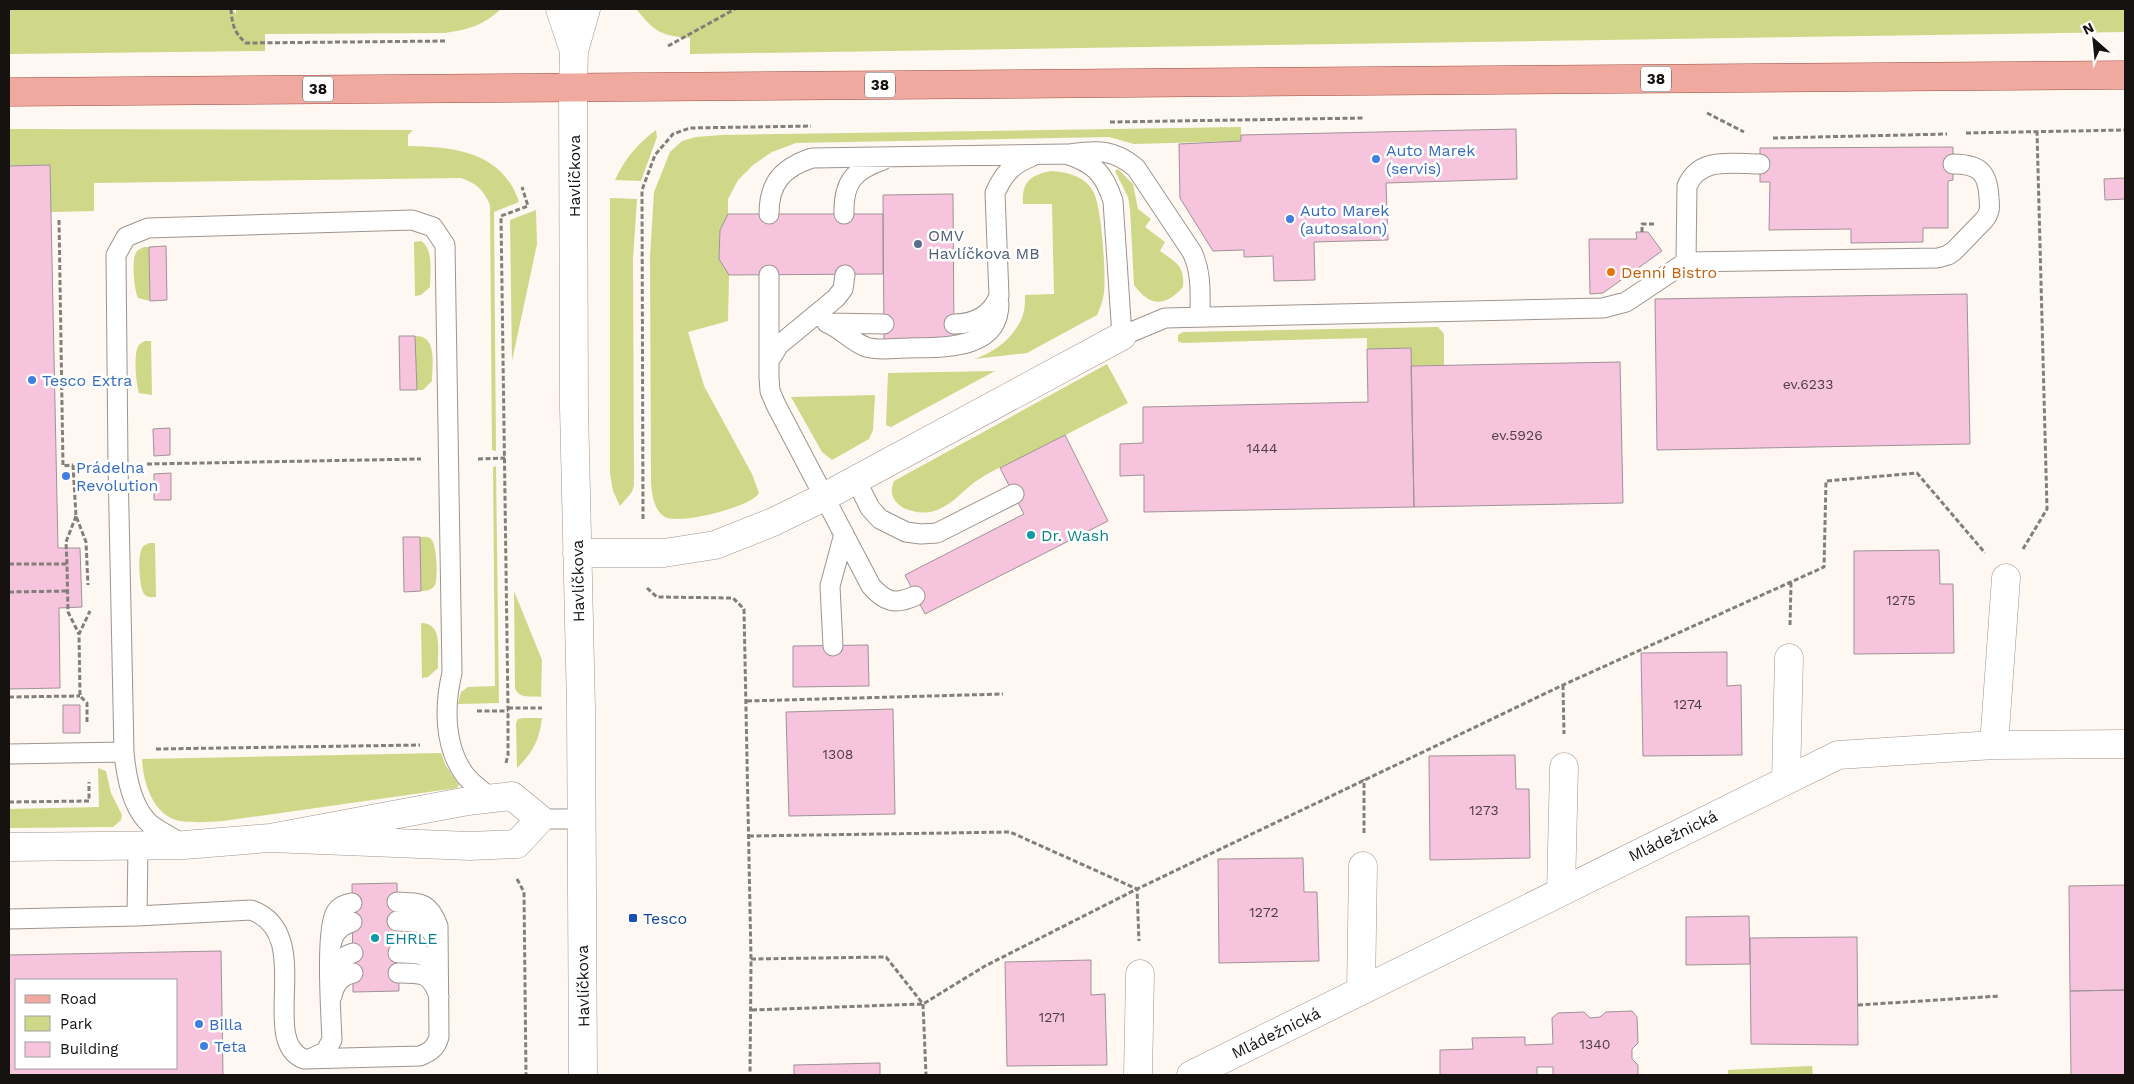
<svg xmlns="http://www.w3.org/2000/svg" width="2134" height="1084" viewBox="0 0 2134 1084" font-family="'Work Sans',sans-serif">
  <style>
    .green { fill: #cfd889 }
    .building { fill: #f6c4dc; stroke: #9e9398; fill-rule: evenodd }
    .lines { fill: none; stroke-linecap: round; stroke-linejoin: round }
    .lane-casing { stroke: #9d948d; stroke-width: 21 }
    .street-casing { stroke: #9d948d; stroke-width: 29 }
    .primary-casing { stroke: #9d4f43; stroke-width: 29 }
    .path { stroke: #847e7a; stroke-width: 3; stroke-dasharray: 5 2.5; stroke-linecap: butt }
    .lane { stroke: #fff; stroke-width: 19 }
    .street { stroke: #fff; stroke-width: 28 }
    .primary { stroke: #f0a99f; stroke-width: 28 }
    .shop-dot { fill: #3f7fe0; stroke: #fff; stroke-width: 2 }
    .service-dot { fill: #5c6f8a; stroke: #fff; stroke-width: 2 }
    .food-dot { fill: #e8710a; stroke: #fff; stroke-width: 2 }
    .culture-dot { fill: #0f9aa8; stroke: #fff; stroke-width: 2 }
    .transit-dot { fill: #1a4fb4; stroke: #fff; stroke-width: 2 }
    .labels { text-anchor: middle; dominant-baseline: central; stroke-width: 5; stroke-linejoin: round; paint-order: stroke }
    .number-label { font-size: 14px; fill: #4e3e43 }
    .shield { fill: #fff; stroke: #5c5958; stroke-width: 1 }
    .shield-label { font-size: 15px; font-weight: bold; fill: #161210 }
    .shop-label { font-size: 16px; fill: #366cbe; stroke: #fff; text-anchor: start }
    .street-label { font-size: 16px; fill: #161210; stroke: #fff }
    .service-label { font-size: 16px; fill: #4e5e75; stroke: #fff; text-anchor: start }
    .food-label { font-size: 16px; fill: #c56008; stroke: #fff; text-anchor: start }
    .culture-label { font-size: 16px; fill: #0d838f; stroke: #fff; text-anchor: start }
    .transit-label { font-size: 16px; fill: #164399; stroke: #fff; text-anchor: start }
  </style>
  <rect width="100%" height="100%" fill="#fff7f1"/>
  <path class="green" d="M9,9h223l4,5v-5h265c-19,17 -31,20 -56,24l-180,1v17l-256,3z
    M636,9h1489v23l-1435,22v-16c-29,-2 -35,-6 -54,-29z
    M1241,127v14l-107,3 -25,-7 -313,6 -24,9 -19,13 -15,15 -10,19v15l-8,16 -1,29 10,16 -1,46 -40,11 16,54 48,88 7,19c-7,14 -80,32 -94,24 -11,-6 -13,-23 -14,-34l-1,-226 4,-65 16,-40 12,-11 14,-4 25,-2z
    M9,129l407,1h-3l-5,5v11c46,1 94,5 111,56l-25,10 2,239 -4,-1 -2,-245c-6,-15 -14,-22 -29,-27l-367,5v28l-43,1 -1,-47 -41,1z
    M656,130l1,7 -16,44 -26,-1c9,-20 22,-36 41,-50z
    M1118,169l15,15 5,25 13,10 -6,8 20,15 -5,9c15,11 25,14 23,36 -18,20 -33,20 -49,-2l-4,-76 -2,-12 -13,-26z
    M1050,171c16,1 34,4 43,20 9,16 13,83 11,102 -1,8 -4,15 -7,22l-70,38 -53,6c22,-7 41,-22 49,-44 2,-6 2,-14 2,-20l29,-1 -2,-90h-29c-1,-22 6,-28 27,-33z
    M610,198l27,1 -4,60 1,226 -2,7 -12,14 -7,-15 -3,-17z
    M536,210l1,34 -25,117 -2,-141z
    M421,241c13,8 9,32 9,46l-9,8 -6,1 -1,-54z
    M144,247h5l1,54 -12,-3c-4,-8 -7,-41 -1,-47 1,-1 5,-3 7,-4z
    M1438,327l6,7v31l-33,1 -44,-17v-11l-185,5 -4,-2v-6l5,-3z
    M415,336c23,-1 17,29 17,45l-9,9h-6z
    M145,341h6l1,54 -13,-2c-3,-9 -5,-34 -2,-44 1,-4 4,-6 8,-8z
    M1107,364l21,39c-35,18 -69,35 -103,53 -14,7 -30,13 -44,22 -17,10 -27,27 -47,33 -19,6 -51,-6 -40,-30z
    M995,371l-104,56 -5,-2 2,-52z
    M875,395l-2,35 -4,9 -37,21 -10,-8 -31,-55z
    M496,466l3,237 -41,1 3,-12 7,-5 27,-1 -2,-219z
    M420,537c4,0 8,-1 11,2 6,5 7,40 4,46 -3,5 -8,6 -14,6z
    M149,543h6l1,54c-4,0 -8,1 -11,-2 -6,-5 -7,-37 -4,-44 1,-5 4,-6 8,-8z
    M514,591l28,69 -1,37c-10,-1 -22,2 -26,-9z
    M421,623c23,0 16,29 17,45l-10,9 -6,1z
    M523,718h19c-3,23 -9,34 -25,50l-1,-45 2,-4z
    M441,753l5,13 13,19 -2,3 -234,33c-14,1 -29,2 -43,0 -27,-5 -37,-39 -38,-62z
    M98,768l8,3 5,22 11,22 -1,5 -8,7 -104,1v-19l90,-2z
    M1812,1066l1,9h-85v-5z"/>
  <path class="building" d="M1516,129l1,50 -131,4 2,57 -74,2 1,38 -41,1 -1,-25 -29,1v-7l-31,1 -33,-53 -1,-54 62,-3v-6z
    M1953,147v33l-5,1v47h-25v14l-72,1v-14l-82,1 1,-48h-10v-34z
    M50,165l8,383h22l2,59 -23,1 1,80 -51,1v-523z
    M2125,178v21l-20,1 -1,-21z
    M953,194l1,146h-70l-1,-145z
    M728,214h155v60l-154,1 -10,-16 1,-29z
    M1636,232h12l14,19 -59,42 -13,1 -1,-55h48z
    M166,246l1,54 -17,1 -1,-54z
    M1967,294l3,150 -313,6 -2,-151z
    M399,336h16l2,54h-17z
    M1411,348l3,159 -270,5v-37l-24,1v-32l23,-1v-36l225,-5 -1,-53z
    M1620,362l3,141 -209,4 -3,-141z
    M170,428v27l-16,1 -1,-27z
    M1065,435l43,86 -183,93 -20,-39 119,-61 -24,-46z
    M171,473v27h-17v-26z
    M403,537h17l1,54 -17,1z
    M1939,550l1,34h13l1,69 -100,1v-103z
    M868,645l1,41 -76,1v-41z
    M1727,652v34l14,-1 1,70 -99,1 -2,-103z
    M63,705h17v28h-17z
    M893,709l2,105 -106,2 -3,-104z
    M1515,755l1,34h13l1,69 -100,2 -1,-104z
    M1303,858l1,34h13l2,69 -100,2 -1,-104z
    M397,883l2,108 -46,1 -1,-108z
    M2125,885v105l-55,1 -1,-105z
    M1749,916l1,48 -64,1v-48z
    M1857,937l1,108 -107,-1 -1,-106z
    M221,951l2,124h-214v-120zM16,980h160v88h-160z
    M1091,960v35l14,-1 2,71 -100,1 -2,-104z
    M2125,990v85h-54l-1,-84z
    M1632,1011l5,6 1,26 -6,6v10l6,6v10h-85v-8h-16v8h-97v-25l33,-1 -1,-11 53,-1v8l28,-1 -1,-26 6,-5 26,-1 6,6 10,-1 6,-5z
    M880,1063v12h-86v-10z"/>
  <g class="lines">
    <defs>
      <path id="lane" d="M1070,154c27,-4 44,-5 66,14l56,84c10,21 8,42 8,65
        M769,214c0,-31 13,-46 43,-56l254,-4c28,9 38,19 47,47l9,135 43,-18 438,-10 23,-6 60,-40 1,-76c13,-30 46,-22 73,-22
        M844,214c-1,-32 10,-44 39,-54
        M1686,262l252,-4 10,-3 6,-4 30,-31c6,-7 6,-12 5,-22 -1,-26 -10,-34 -36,-34
        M769,275v102l1,14 6,14 95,181c14,16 24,19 44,10
        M827,323c15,6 25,19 39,24 13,4 29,1 42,1 34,-1 91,3 91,-45
        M830,323l54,1
        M954,324c21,0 37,-8 45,-28l-4,-103c8,-18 17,-29 36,-36
        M769,361l10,-16 57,-47 7,-9 2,-14
        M856,480l14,28 10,11 26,13 15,2 16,-1 77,-39
        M833,646l-3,-60 14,-52
        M9,754l115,-2
        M540,819h41
        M183,844c-10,-6 -23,-12 -33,-20 -19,-17 -24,-49 -26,-72l-6,-287 -2,-210 10,-18 22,-9 264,-8 21,7 12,18 7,428c-8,33 -8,74 13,102 7,9 17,16 26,23
        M138,846l-1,70 114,-6c66,23 6,131 53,149l116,-3c10,-4 16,-8 19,-19l-1,-111c-9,-24 -17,-23 -41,-24
        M9,919l128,-3
        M397,921c22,1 32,-1 40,22
        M331,945c3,-13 9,-19 21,-23
        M398,953c21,0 32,-1 40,22
        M398,973c23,0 33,-1 41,24
        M332,976c3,-12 8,-19 21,-23
        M332,996c3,-13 9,-20 21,-23
        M312,1058l13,-6 7,-12c-1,-24 -7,-112 4,-128 4,-6 9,-8 16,-9"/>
      <path id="street" d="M560,9l14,42
        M577,553h87l51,-8 58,-23 51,-25 298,-161
        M1994,745l12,-167
        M1786,780l3,-122
        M9,847l175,-2 86,-7 198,-37 44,-5 28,23 -23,25 -47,2 -200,-8
        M1561,891l3,-124
        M1361,991l2,-125
        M583,1075l-2,-367 -7,-301 -1,-319 1,-37 12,-42
        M1138,1075l2,-101
        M1191,1075l647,-320 156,-10 131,-1"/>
      <path id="primary" d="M9,92l2116,-17"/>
    </defs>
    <use href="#lane" class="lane-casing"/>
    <use href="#street" class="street-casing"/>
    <use href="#primary" class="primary-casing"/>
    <path class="path" d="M231,9c1,15 3,24 15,34l199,-2
      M668,46l67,-37
      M1707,113l37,19
      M1110,122l254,-4
      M1966,133l159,-3
      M1773,138l174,-4
      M59,220l4,246 10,-1
      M1642,232v-8h14
      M478,459l27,-1
      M147,464l274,-5
      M88,465h-15l3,51 10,26 2,43
      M76,516l-10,26 1,22 1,48 11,22
      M643,519l-1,-329 13,-35 18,-21 17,-6 121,-2
      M2023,549l24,-40 -10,-378
      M9,564h58
      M647,588l10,9 76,1 11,11 7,350 -1,116
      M9,592l58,-1
      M1790,625l1,-42
      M1563,685l1,49
      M9,697l71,-1
      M747,701l256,-7
      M508,708h34
      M477,711h31
      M87,722v-19l-7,-7 -1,-62 11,-23
      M156,749l264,-4
      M506,763l2,-8v-47l-7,-492 27,-10 -6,-19
      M9,802l80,-1v-19
      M1364,833v-54
      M749,836l261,-4 127,57 2,52
      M517,879l7,13 2,183
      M751,959l135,-2 37,47 3,71
      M1858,1005l142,-9
      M752,1010l171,-6 62,-38 152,-77 426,-204 261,-118 2,-86 91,-8 68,80"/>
    <use href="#lane" class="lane"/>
    <use href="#street" class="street"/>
    <use href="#primary" class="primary"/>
  </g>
  <g class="shop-dot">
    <circle cx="1376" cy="159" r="5"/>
    <circle cx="1290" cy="219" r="5"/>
    <circle cx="32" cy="380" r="5"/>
    <circle cx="66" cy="476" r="5"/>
    <circle cx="199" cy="1024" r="5"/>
    <circle cx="204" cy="1046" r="5"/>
  </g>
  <circle class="service-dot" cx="918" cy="244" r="5"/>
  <circle class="food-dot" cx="1611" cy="272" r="5"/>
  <g class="culture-dot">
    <circle cx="1031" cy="535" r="5"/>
    <circle cx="375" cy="938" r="5"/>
  </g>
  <rect class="transit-dot" x="628" y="913" width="10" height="10" rx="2.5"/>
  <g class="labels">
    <g class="number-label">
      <text x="1808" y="384">ev.6233</text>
      <text x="1517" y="435">ev.5926</text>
      <text x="1262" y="448">1444</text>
      <text x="1901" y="600">1275</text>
      <text x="1688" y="704">1274</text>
      <text x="838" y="754">1308</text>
      <text x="1484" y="810">1273</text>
      <text x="1264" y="912">1272</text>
      <text x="1052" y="1017">1271</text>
      <text x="1595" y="1044">1340</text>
    </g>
    <g class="shield">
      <rect x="1641" y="66.5" width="30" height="25" rx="4"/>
      <rect x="865" y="72.5" width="30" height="25" rx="4"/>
      <rect x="303" y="76.5" width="30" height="25" rx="4"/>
    </g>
    <g class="shield-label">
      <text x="1656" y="79">38</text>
      <text x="880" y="85">38</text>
      <text x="318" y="89">38</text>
    </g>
    <g class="shop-label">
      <text x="1386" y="150">Auto Marek<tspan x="1386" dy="18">(servis)</tspan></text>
      <text x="1300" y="210">Auto Marek<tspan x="1300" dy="18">(autosalon)</tspan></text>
      <text x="42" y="380">Tesco Extra</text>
      <text x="76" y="467">Prádelna<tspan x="76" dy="18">Revolution</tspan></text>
      <text x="209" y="1024">Billa</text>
      <text x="214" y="1046">Teta</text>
    </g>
    <g class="street-label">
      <text transform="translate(574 176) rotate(-90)">Havlíčkova</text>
      <text transform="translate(578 581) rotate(-91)">Havlíčkova</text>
      <text transform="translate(1673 836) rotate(-26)">Mládežnická</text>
      <text transform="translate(583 986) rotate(-91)">Havlíčkova</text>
      <text transform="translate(1276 1033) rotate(-26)">Mládežnická</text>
    </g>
    <g class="service-label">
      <text x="928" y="235">OMV<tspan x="928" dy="18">Havlíčkova MB</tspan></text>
    </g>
    <g class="food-label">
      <text x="1621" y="272">Denní Bistro</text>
    </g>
    <g class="culture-label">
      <text x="1041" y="535">Dr. Wash</text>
      <text x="385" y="938">EHRLE</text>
    </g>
    <g class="transit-label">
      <text x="643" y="918">Tesco</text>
    </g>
  </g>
  <rect width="2134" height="1084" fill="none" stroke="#161210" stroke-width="20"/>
  <rect x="15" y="979" width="162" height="90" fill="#ffffff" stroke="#a2a09f"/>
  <rect x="25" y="995" width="25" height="8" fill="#f0a99f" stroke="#a2a09f"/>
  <text x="60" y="1004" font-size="15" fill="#161210">Road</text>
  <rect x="25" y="1016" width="25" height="15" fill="#cfd889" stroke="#a2a09f"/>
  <text x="60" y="1029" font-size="15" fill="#161210">Park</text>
  <rect x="25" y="1042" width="25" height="15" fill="#f6c4dc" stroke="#a2a09f"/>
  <text x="60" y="1054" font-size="15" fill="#161210">Building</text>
  <g transform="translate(2094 40) rotate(333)" stroke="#ffffff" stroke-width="4" paint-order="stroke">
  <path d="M0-4L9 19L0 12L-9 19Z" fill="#161210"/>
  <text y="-8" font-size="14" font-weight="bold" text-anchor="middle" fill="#161210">N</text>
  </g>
</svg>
